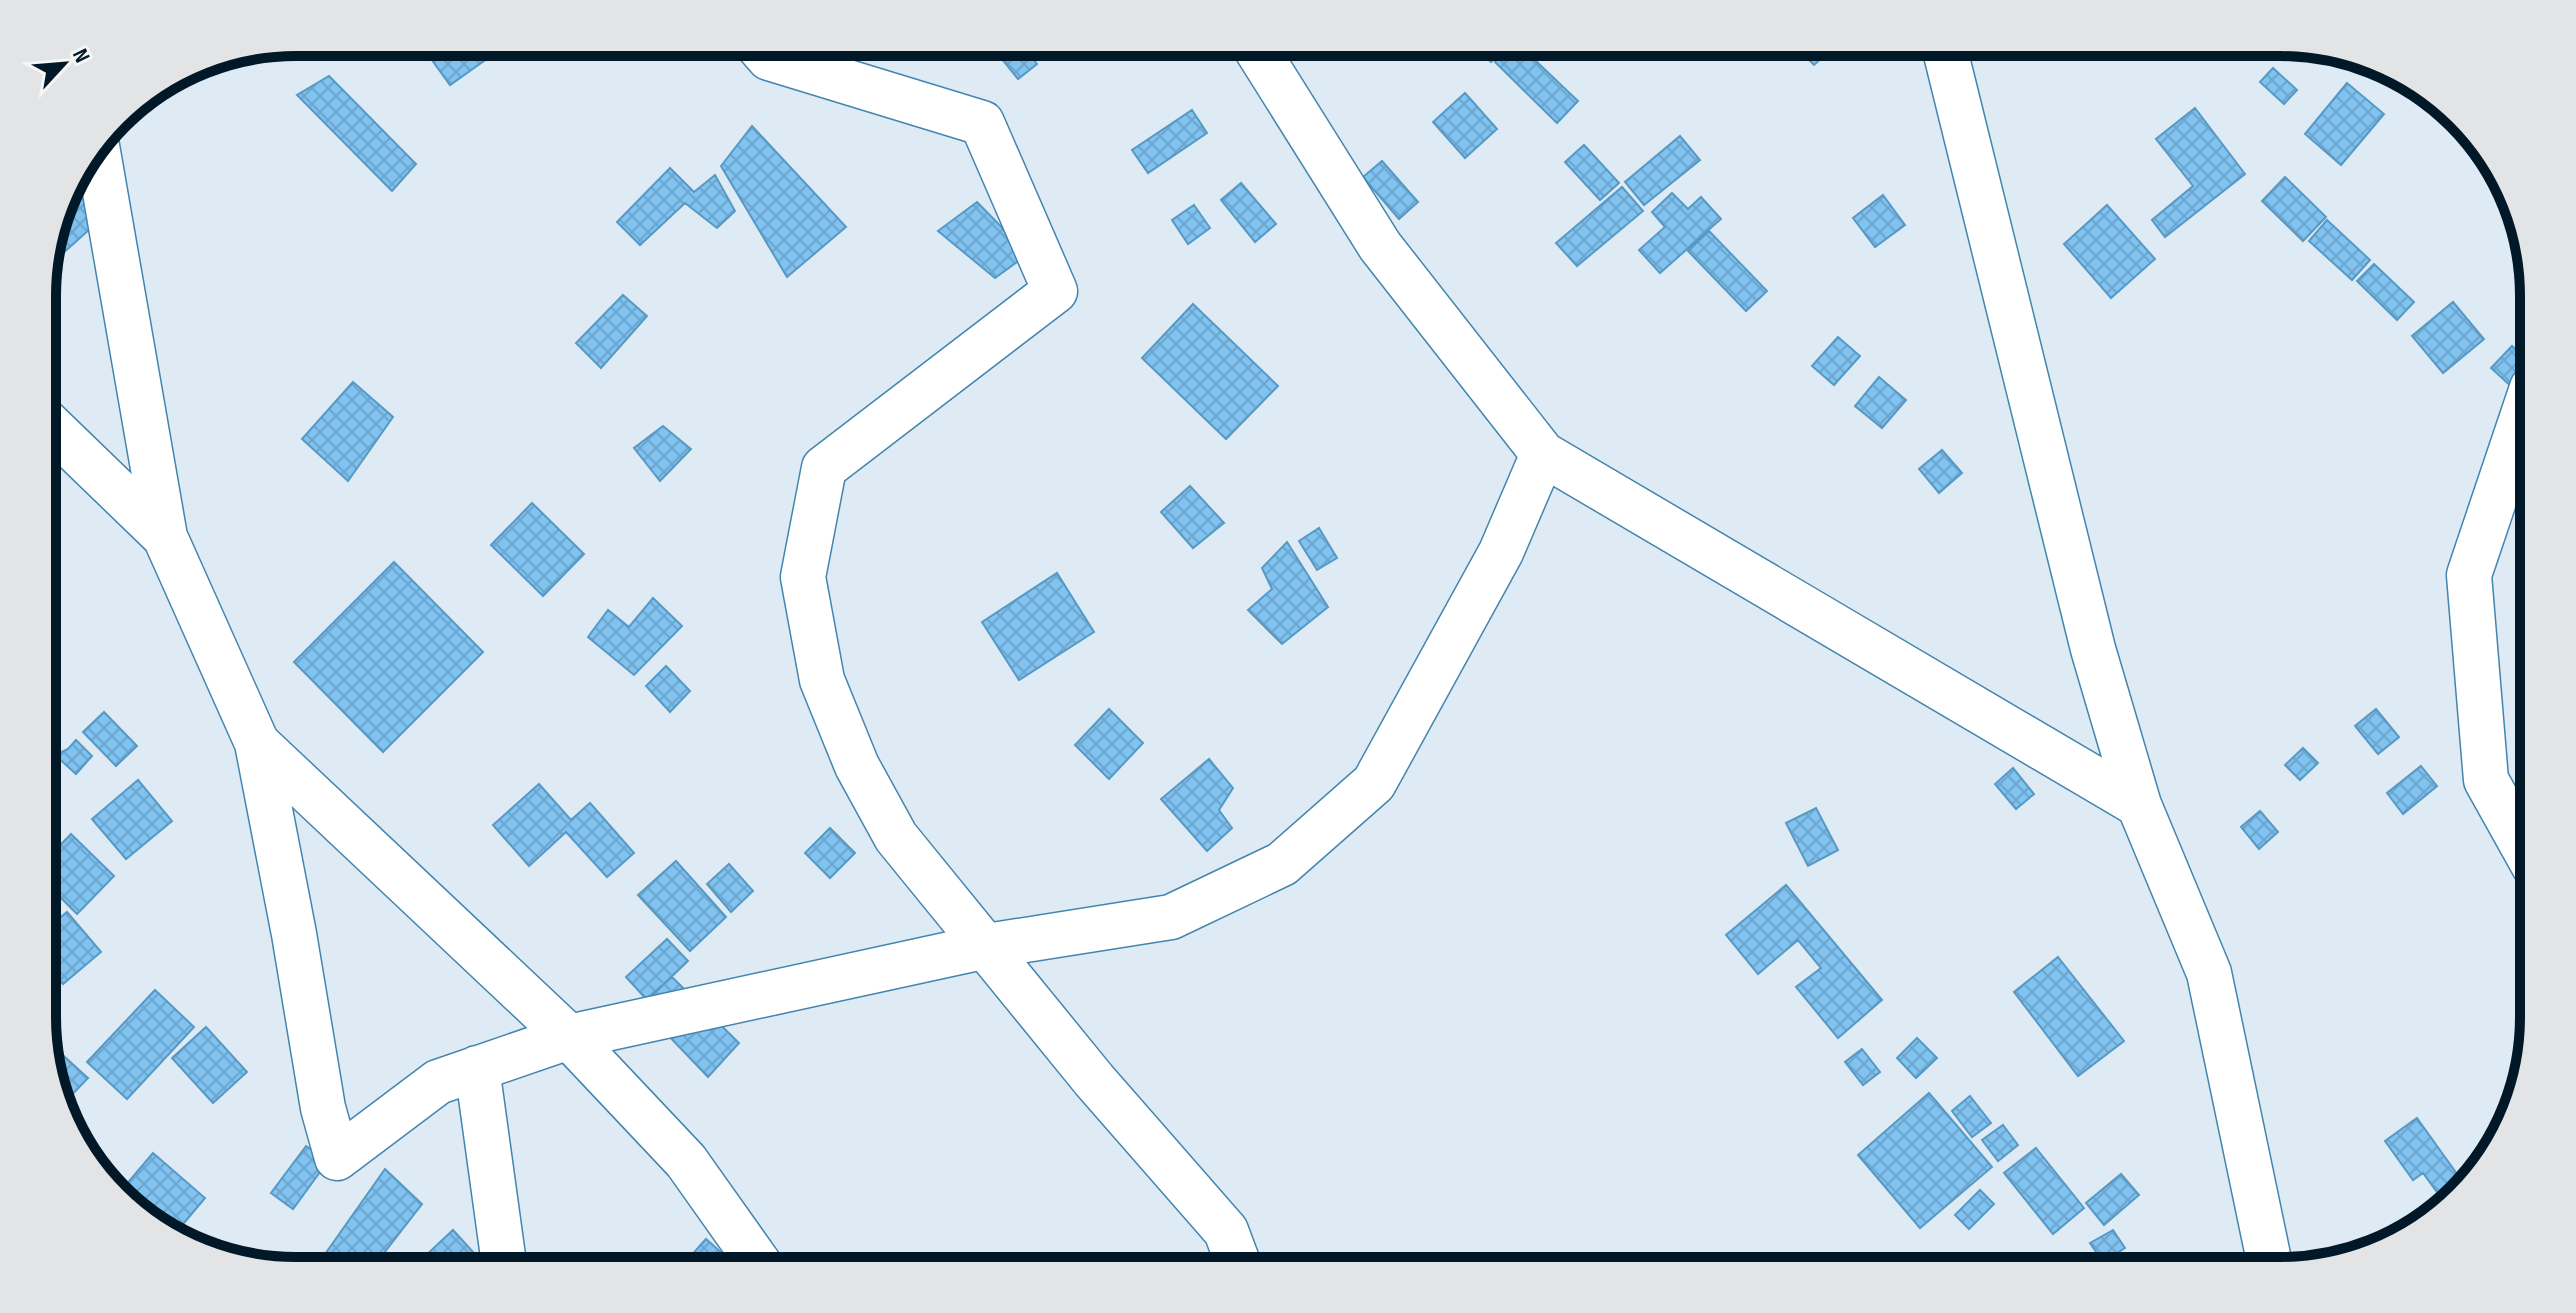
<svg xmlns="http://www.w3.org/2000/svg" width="2576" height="1313" viewBox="0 0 2576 1313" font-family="'Sofia Sans Condensed',sans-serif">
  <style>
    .building { fill: url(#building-cross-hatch); stroke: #5799c5; stroke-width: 2 }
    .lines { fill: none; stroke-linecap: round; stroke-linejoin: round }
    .minor-casing { stroke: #4385af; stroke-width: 47 }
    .minor { stroke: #fff; stroke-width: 44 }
    .rim { fill: none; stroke: #001828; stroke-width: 10 }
  </style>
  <defs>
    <pattern id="building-cross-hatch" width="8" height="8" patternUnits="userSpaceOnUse" patternTransform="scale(2)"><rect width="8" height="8" fill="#80c2f0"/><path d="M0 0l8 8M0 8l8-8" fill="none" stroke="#6da6ce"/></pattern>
  </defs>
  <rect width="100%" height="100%" fill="#deebf4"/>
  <path class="building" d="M419,42h73l6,9 -48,34z
    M1021,42l16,22 -19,15 -17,-21z
    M1470,42h39l-18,20z
    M1516,42l62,59 -21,22 -62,-61z
    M1791,42h32l8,8 -17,15z
    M2247,42h27l-15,14z
    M2273,68l24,22 -13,14 -24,-22z
    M329,76l87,88 -24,27 -95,-96z
    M2347,83l37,31 -43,51 -36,-31z
    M1465,93l32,36 -32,29 -32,-36z
    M2195,108l50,66 -80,63 -13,-17 41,-34 -37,-47z
    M1192,110l15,23 -59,40 -16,-23z
    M752,126l94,101 -59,50 -66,-111z
    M1680,136l20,24 -56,45 -19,-23z
    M1584,145l35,38 -19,17 -35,-38z
    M1382,161l36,41 -19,17 -36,-42z
    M670,168l24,24 21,-17 20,36 -18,17 -32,-25 -45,42 -23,-23z
    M2285,177l41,40 -23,24 -41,-40z
    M68,183l33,36 -40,36 -9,-10z
    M1241,183l35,41 -21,18 -34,-42z
    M1622,187l21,24 -66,55 -21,-23z
    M1672,193l16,16 13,-12 20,22 -61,54 -21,-23 26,-23 -13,-15z
    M1883,195l22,30 -30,22 -22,-29z
    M977,202l51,52 -33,24 -57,-47z
    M1194,205l16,23 -22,16 -16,-24z
    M2107,205l48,54 -44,39 -47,-54z
    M2327,220l43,40 -18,20 -43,-39z
    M1709,231l58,60 -21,20 -58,-60z
    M2374,264l40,38 -17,18 -40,-39z
    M623,295l24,21 -46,52 -25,-25z
    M2453,302l31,37 -41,34 -31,-37z
    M1193,304l85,82 -52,53 -84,-81z
    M1838,337l22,19 -26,29 -22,-19z
    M2512,346l20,19 -19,23 -22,-20z
    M1879,377l27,23 -24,28 -27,-22z
    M353,382l40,35 -45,64 -46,-42z
    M663,426l28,23 -31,32 -26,-33z
    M1942,450l20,23 -23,20 -20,-24z
    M1190,486l34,37 -31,25 -32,-36z
    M532,503l52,51 -41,42 -52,-51z
    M1319,528l18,30 -20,12 -18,-29z
    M1287,542l41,65 -46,37 -34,-34 24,-21 -10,-21z
    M394,562l89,90 -100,100 -89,-90z
    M1057,573l37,59 -75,48 -37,-58z
    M653,598l29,28 -48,49 -46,-38 20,-27 21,17z
    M666,666l24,25 -20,21 -24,-26z
    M1109,709l34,34 -34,36 -34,-34z
    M2376,709l23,28 -21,17 -23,-28z
    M104,712l33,34 -21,20 -33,-34z
    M76,740l16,16 -16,18 -21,-19 13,-6z
    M2303,748l15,15 -18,17 -15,-15z
    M1209,759l24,29 -14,22 13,18 -25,23 -46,-52z
    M2421,766l16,20 -34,28 -16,-21z
    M2013,768l21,26 -18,15 -21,-25z
    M138,780l34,41 -46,38 -34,-40z
    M539,784l32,36 19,-17 44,50 -27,24 -41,-45 -37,34 -36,-41z
    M1816,808l22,42 -30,16 -22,-43z
    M2260,811l18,21 -19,17 -18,-22z
    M830,828l25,25 -25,25 -25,-25z
    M71,834l43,42 -37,38 -33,-33v-19z
    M676,861l50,56 -36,34 -52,-56z
    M729,864l24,27 -22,21 -24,-28z
    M1786,885l96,115 -44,38 -42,-51 25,-19 -23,-28 -40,34 -32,-39z
    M67,912l34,40 -38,32 -19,-22v-31z
    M667,939l21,22 -41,39 -21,-23z
    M2058,957l66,84 -46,35 -64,-84z
    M44,977l11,13 -11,9z
    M672,977l67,66 -31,34 -69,-72z
    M155,990l39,37 -67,72 -40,-37z
    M206,1027l41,45 -34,31 -41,-45z
    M44,1038l44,40 -23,24 -21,-52z
    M1917,1038l20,20 -21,20 -19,-20z
    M1862,1049l18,23 -17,13 -18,-23z
    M1929,1093l63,74 -72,61 -62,-73z
    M1970,1096l21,27 -19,14 -20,-26z
    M2417,1118l45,63 -18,21 -21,-29 -10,7 -28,-39z
    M2003,1125l15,20 -20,16 -16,-21z
    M306,1146l22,15 -35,48 -22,-16z
    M2036,1148l48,60 -31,26 -49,-61z
    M153,1153l52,45 -32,38 -53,-44z
    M385,1169l37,35 -52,67h-28l-19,-14z
    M2121,1174l18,21 -35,30 -18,-22z
    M1980,1190l14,14 -25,25 -14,-14z
    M453,1230l30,33 -9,8h-29l-21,-14z
    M2113,1230l12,18 -22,14 -13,-19z
    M706,1239l36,32h-58l-4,-3z
    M2168,1259l9,12h-24z
    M1009,1261l7,10h-20z"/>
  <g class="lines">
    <defs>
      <path id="minor" d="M755,42l14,16 213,65 73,168 -231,177 -21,109 19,103 35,86 39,71 198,243 132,151 15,40
        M1252,42l128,204 163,208 596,351
        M1943,42l150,607 46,156 70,168 62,297
        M97,146l68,391 92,206 37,191 29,174 14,50 101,-76 131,-45 418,-91 184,-29 111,-53 92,-81 127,-231 42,-98
        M2532,388l-63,187 17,205 48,86
        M43,419l122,118
        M257,743l312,294 117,124 78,110
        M477,1068l28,203"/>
    </defs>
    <use href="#minor" class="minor-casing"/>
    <use href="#minor" class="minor"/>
  </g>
  <path d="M0 0H2576V1313H0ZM296 56H2280A240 240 0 0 1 2520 296V1017A240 240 0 0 1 2280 1257H296A240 240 0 0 1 56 1017V296A240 240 0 0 1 296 56Z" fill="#e2e4e6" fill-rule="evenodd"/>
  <path class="rim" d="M296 56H2280A240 240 0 0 1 2520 296V1017A240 240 0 0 1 2280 1257H296A240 240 0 0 1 56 1017V296A240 240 0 0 1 296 56Z"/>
  <g transform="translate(64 64) rotate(64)" stroke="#f6f6f6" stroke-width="6" paint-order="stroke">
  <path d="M0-6L14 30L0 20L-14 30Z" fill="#001828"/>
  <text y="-12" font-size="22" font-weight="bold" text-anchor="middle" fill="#001828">N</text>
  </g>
</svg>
